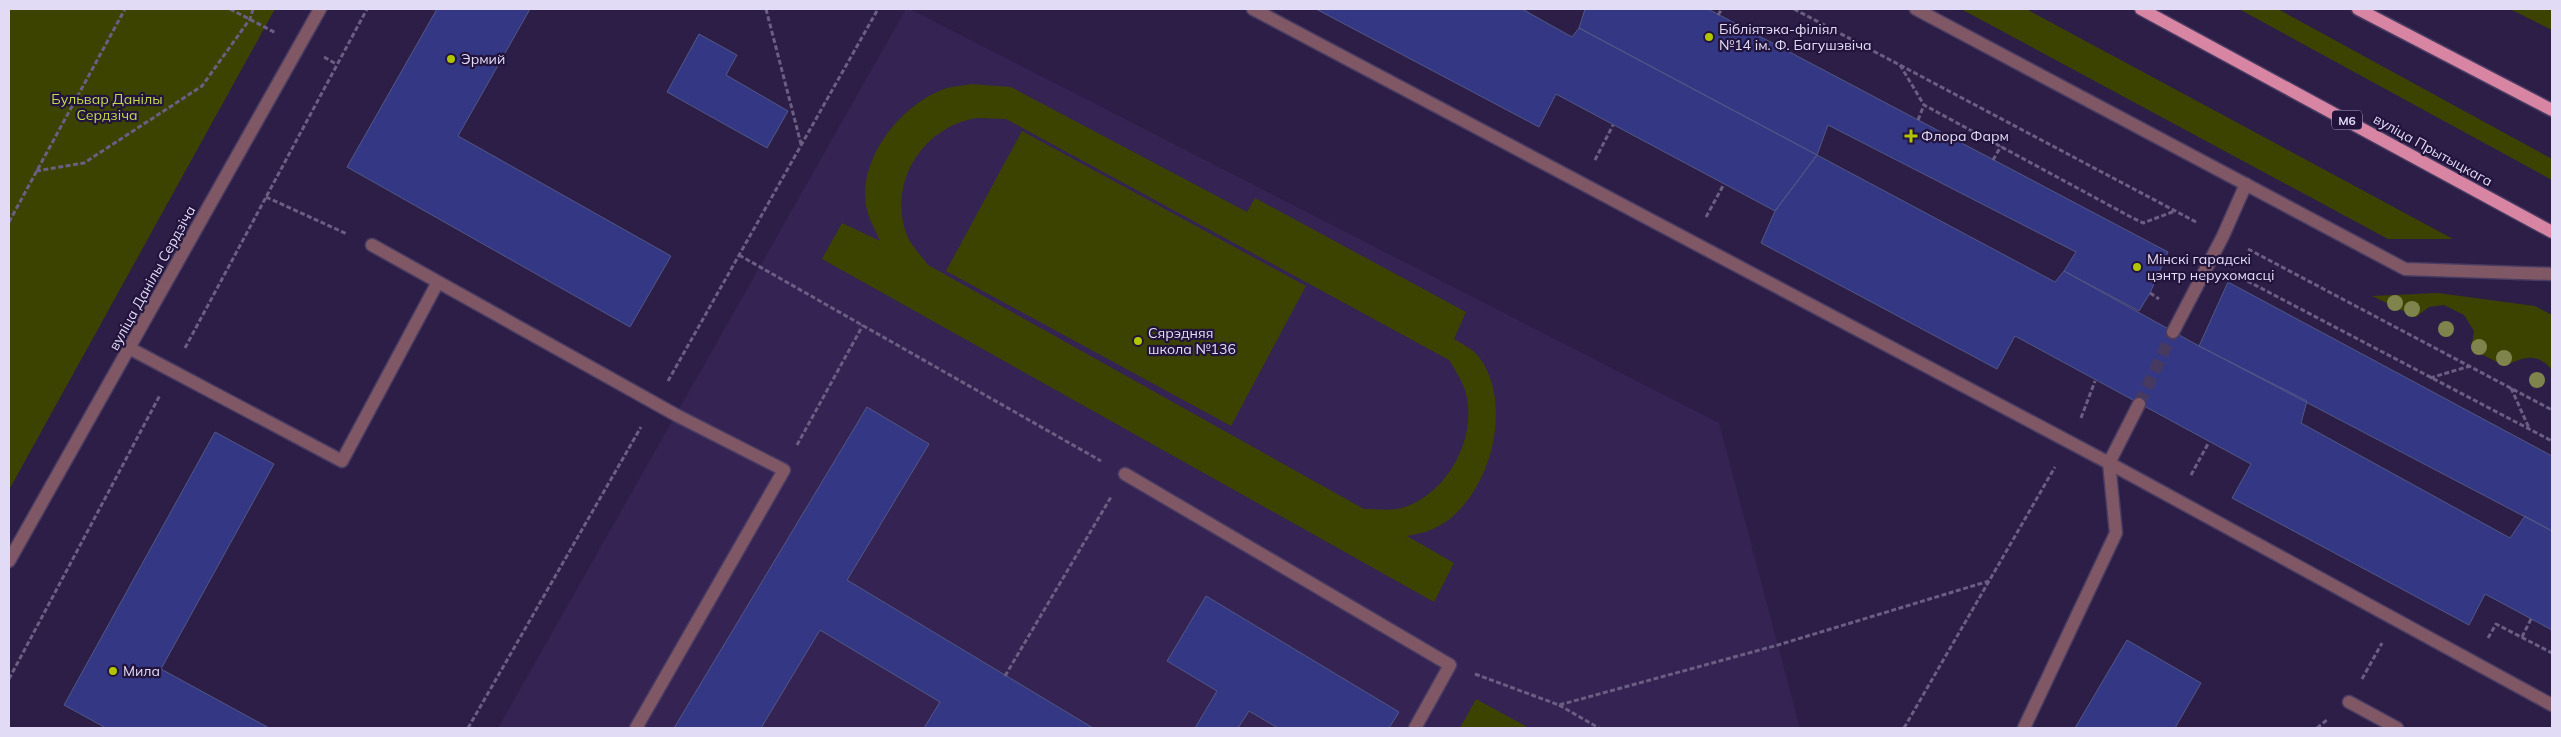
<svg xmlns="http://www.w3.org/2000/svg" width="2561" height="737" viewBox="0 0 2561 737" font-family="Mulish,sans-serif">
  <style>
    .built { fill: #342353 }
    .green { fill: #3c4300; fill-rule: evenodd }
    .building { fill: #343784; stroke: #525886 }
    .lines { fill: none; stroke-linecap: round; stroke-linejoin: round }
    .minor-tunnel { stroke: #473a61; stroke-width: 12; stroke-dasharray: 12 6; stroke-linecap: butt }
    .minor-casing { stroke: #493c63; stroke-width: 15 }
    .major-casing { stroke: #493c63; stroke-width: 15 }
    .path { stroke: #6a5f83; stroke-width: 3; stroke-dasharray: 5 2.5; stroke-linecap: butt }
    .minor { stroke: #805765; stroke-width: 12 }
    .major { stroke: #d884a3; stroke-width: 12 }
    .tree { fill: #7f844c }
    .poi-dot { fill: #b1c500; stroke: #22143c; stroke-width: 2 }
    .labels { text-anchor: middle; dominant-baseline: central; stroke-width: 4.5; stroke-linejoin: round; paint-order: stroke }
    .shield { fill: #22143c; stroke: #a89fbe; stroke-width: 1 }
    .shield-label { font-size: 12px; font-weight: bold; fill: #e1dbf5 }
    .poi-label { font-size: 14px; fill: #e1dbf5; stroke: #22143c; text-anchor: start }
    .park-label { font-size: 14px; fill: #c3d751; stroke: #22143c }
    .street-label { font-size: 14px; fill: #e1dbf5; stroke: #22143c }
  </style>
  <rect width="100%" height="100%" fill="#2c1e47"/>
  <path class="built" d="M906,9h4l809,414 81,305h-1302z"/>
  <path class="green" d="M9,9h266l-266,481z
    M1961,9h65l427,230h-65z
    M2239,9h39l274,150v21z
    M2510,9h42v21z
    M971,84l40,3 236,125 8,-14 211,114 -12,27c8,5 19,10 25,18 37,49 10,147 -46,172 -8,4 -18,5 -26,7l47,27 -20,39 -612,-343 20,-36 38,18c-5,-12 -12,-23 -14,-36 -7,-48 35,-100 78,-116 8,-3 18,-3 27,-5zM977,118l29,1 443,241c6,10 12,19 16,30 14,46 -17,104 -63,118 -12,3 -25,1 -38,1l-436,-244c-7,-10 -18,-20 -22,-32 -18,-52 18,-107 71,-115z
    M1022,131l284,155 -75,140 -285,-155z
    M2438,293l97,13 17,9v55c-15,-18 -28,-13 -47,-4l-34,-17 3,-18 -10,-16 -20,-10 -15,2 -13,10 -44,-21z
    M1476,699l53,29h-69z"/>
  <path class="building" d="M437,9h93l-72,127 213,120 -41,71 -283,-160z
    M1316,9h206l50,28 7,-9 238,127 -42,56 -219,-117 -17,33z
    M1585,9h123l460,243 -18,41 -11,18 -75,-40 12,-19 -248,-127 -11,30 -238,-127z
    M699,34l38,21 -11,20 62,36 -21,37 -100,-56z
    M1817,155l238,127 9,-11 135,75 108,55 -6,22 209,115 15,-22 27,15v99l-67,-36 -16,31 -237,-127 19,-34 -236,-128 -18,33 -236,-126 14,-32z
    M2228,282l324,174v75l-353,-185z
    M867,407l62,37 -82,136 246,148h-169l16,-26 -120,-72 -59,98h-87z
    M215,432l59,32 -113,205 108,59h-163l-42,-23z
    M1206,596l193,116 -10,16h-111l-29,-17 -11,17h-43l22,-37 -50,-30z
    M2127,640l74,43 -26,45h-100z"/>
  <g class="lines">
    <path class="minor-tunnel" d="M2139,404l34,-72"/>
    <defs>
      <path id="minor" d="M1253,9l856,454 443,242
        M1916,9l489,260 147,5
        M372,245l304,170 108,55 -148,258
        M2173,332l50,-96 23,-52
        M129,348l213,113 96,-179
        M1125,474l325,191 -35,63
        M9,561l311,-552
        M2349,702l48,26
        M2024,728l92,-195 -7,-70 30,-59"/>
      <path id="major" d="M2141,9l411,223
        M2358,9l194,101"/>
    </defs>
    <use href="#minor" class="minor-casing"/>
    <use href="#major" class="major-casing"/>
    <path class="path" d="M230,9l46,24
      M766,9l35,135
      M1794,9l404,214
      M1718,15l4,-6
      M324,57l12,7
      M1900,65l24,40 205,111 14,7 32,-12
      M1918,120l6,-15
      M1595,160l18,-35
      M1993,160l8,-14
      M36,171l48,-8 118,-77 48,-67 3,-10
      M266,197l81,37
      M1706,217l18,-33
      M9,222l116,-213
      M2248,249l304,161
      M739,255l362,206
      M2234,274l318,167
      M2150,293l9,6
      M185,348l182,-339
      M2430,378l40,-12
      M668,381l210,-372
      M2511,388l18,40
      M2081,418l14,-37
      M797,445l66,-120
      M2191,475l18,-33
      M2522,637l9,-18
      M2488,638l8,-14 56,29
      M1475,674l84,31 219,-60 211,-64
      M1005,676l106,-179
      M9,679l151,-284
      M2362,679l20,-36
      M1559,705l40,23
      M468,728l173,-301
      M1904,728l151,-261
      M2317,728l11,-9"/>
    <use href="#minor" class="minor"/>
    <use href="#major" class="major"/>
  </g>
  <g class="tree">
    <circle cx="2395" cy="303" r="8"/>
    <circle cx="2412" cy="309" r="8"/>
    <circle cx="2446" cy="329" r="8"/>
    <circle cx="2479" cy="347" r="8"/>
    <circle cx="2504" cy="358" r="8"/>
    <circle cx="2537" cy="380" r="8"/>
  </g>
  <g class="poi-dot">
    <circle cx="1709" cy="37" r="5"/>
    <circle cx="451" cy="59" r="5"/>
    <path d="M1908.5 128.5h5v5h5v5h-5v5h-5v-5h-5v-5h5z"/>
    <circle cx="2137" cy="267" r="5"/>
    <circle cx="1138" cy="341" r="5"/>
    <circle cx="113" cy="671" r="5"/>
  </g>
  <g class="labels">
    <rect class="shield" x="2332" y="110.5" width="30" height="19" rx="4"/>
    <g class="shield-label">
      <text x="2347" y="120">М6</text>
    </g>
    <g class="poi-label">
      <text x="1719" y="29">Бібліятэка-філіял<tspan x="1719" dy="16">№14 ім. Ф. Багушэвіча</tspan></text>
      <text x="461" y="59">Эрмий</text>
      <text x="1921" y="136">Флора Фарм</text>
      <text x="2147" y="259">Мінскі гарадскі<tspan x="2147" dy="16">цэнтр нерухомасці</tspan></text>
      <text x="1148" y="333">Сярэдняя<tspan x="1148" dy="16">школа №136</tspan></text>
      <text x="123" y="671">Мила</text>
    </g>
    <g class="park-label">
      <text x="107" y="99">Бульвар Данілы<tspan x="107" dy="16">Сердзіча</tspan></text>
    </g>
    <g class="street-label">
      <text transform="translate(2433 150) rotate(29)">вуліца Прытыцкага</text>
      <text transform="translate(152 278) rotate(-61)">вуліца Данілы Сердзіча</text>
    </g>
  </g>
  <rect width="2561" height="737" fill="none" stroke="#e1dbf5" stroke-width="20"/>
</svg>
